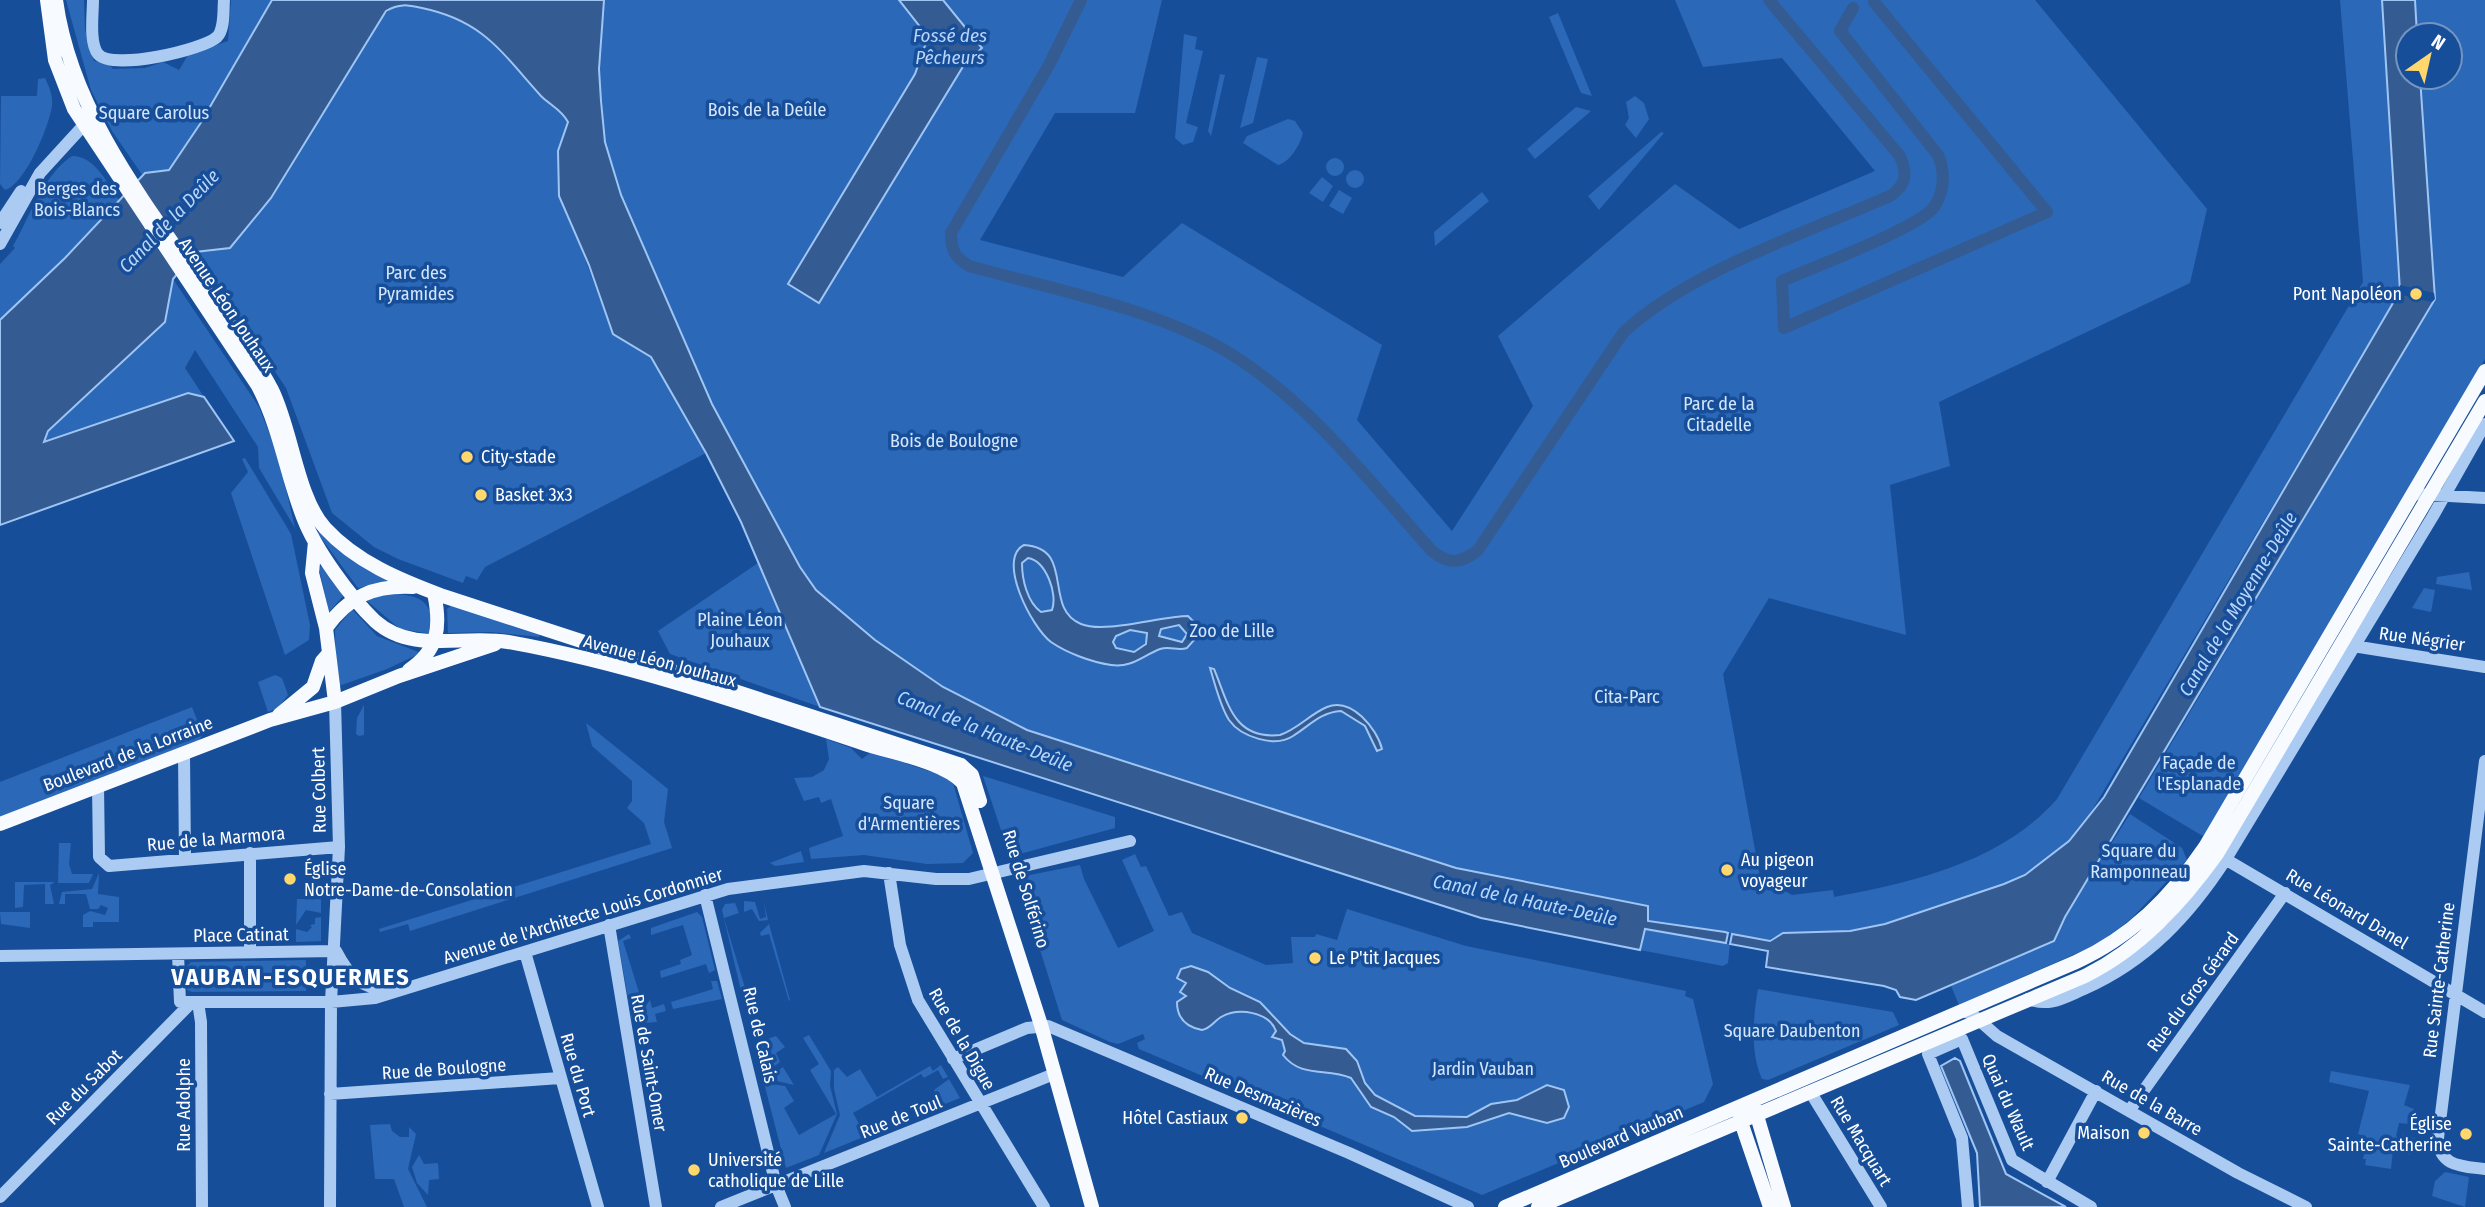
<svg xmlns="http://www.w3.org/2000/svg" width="2485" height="1207" viewBox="0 0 2485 1207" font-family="'Fira Sans Condensed',sans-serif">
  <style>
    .green { fill: #2b68b7 }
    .water { fill: #345c93; stroke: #9fc5f4; stroke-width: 2; fill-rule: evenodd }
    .pier { fill: #174e9a }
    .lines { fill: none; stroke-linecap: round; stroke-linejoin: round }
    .canal { stroke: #345c93; stroke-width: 12 }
    .minor { stroke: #accbf2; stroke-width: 12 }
    .major { stroke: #f7faff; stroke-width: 14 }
    .poi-dot { fill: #ffd76d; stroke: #174e9a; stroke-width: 2.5 }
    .labels { text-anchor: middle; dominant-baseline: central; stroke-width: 7; stroke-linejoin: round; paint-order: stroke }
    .park-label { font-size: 18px; fill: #d4e6fc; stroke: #174e9a }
    .poi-label { font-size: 18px; fill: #fff; stroke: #174e9a; text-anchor: start }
    .street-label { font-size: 18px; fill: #fff; stroke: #174e9a }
    .water-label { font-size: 19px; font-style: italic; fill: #b9d5f8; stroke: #174e9a }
    .district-label { font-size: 24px; font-weight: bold; letter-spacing: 2px; fill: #fff; stroke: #174e9a }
  </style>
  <rect width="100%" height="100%" fill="#174e9a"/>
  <path class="green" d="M66,0h18l1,29 9,32 14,2 5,6 32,-1 18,-6 16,8 9,-15 40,-14 3,-41h41l-72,124 -31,46 -26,6 -31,-45 -21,-41z
    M604,0h295l29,37 -13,37 49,-9 18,-17 -39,-48h219l-27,113h-80l-75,127 143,37 59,-54 200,122 -25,75 95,111 81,-125 -35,-70 177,-152 64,45 136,-58 -93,-113 -79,9 -28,-67h360l172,209 -17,74 -251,119 11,64 -60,19 16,150 -137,-37 -46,76 37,203 32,18 41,-5 1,7c79,-15 168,-35 223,-98l306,-517 -23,-282h42l18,291 -319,538c-16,17 -37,35 -58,46 -43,24 -125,50 -174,56 -25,3 -56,-3 -79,8l-1,7 -44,-14 -77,-11 -3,-1 2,-14 -191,-38 -429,-138 -84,-43 -68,-47 -59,-50 -16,-23 -88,-163 -91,-209 -16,-53 -4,-41 -2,-32z
    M2415,0h70v359l-280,477 -4,-1 -62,-37 296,-499 -15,-222h30v-42h-33z
    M395,5c69,-2 100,41 142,87 10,10 25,17 31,30l-10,29 21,92 34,91 38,23 55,96 -221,114 -8,13 -11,-4 -3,7 -65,-24 -24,-12 -42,-34 -46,-125 -90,-136 34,-4 41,-50 107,-177z
    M1558,13l34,83 -11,-3 -32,-76z
    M1184,34l13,3 -2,12 8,2 -17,72 12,4 -5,15 -10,3 -8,-7z
    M1257,57l11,2 -15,64 -13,5z
    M1220,74l5,1 -14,61 -3,-5z
    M45,78c4,9 8,17 7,27 -2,20 -27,80 -47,85l-5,-6 1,-88h36l1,-17z
    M1635,96l9,7 5,16 -13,19 -11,-13 4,-7 -3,-16z
    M1576,107l15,4 -56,48 -8,-10z
    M1288,119l7,2 8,12c-3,12 -13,29 -25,32l-35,-22 4,-7z
    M1661,132l3,1 -65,77 -11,-14z
    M72,156c23,0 35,27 47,44l-54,58 -65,62v-56l15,-16 -2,-2c17,-29 29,-70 59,-90z
    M1326 167a9 9 0 1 1 18 0a9 9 0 1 1-18 0Z
    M1346 179a9 9 0 1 1 18 0a9 9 0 1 1-18 0Z
    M1322,177l11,9 -10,16 -14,-9z
    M1339,190l13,8 -9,16 -14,-8z
    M1482,192l7,9 -54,45 -1,-14z
    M173,279l86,128 20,51 16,70 -36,-60 -1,-21 -63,-97 -10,18 19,29 -16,-4 -145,50 5,-12 117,-109z
    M245,458l46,76 19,91 -1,15 -24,15 -54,-162 17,-21 -6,-13z
    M316,531l3,1 72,49 -33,7z
    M758,563l62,144 -150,-53 -12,-23z
    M321,566l22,30 -14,16 -10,-43z
    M2469,572l3,18 -36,-6 1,-7z
    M2424,588l11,2 -4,22 -19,-4z
    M386,594c33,0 48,5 46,40l-32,-5 -34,-29z
    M452,605l88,29 -1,3 -48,-5 -43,1 -1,-24z
    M352,609l25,27 44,17 -34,16 -51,18 -1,-57z
    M275,675l7,3 6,17 -10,13 -10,4 -10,-30z
    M364,705v30l-5,1 -3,-2 1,-16z
    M192,707l11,28 -4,5 -199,77v-35z
    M586,723l82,66 -4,33 8,26 -262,83 -2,-7 -28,8 -1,-3 272,-85 -7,-21 -17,-15 5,-7v-20l-40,-35z
    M826,739l25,9 11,11 9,-7 70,23 12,8 20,70 -10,10 -36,1 -63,-9 -53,4 -2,-11 34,-12 -12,-37 -10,4 -2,-6 -15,4 -10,-23 18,-1 12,-7 5,-11z
    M983,776l132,41v11l-99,27 -9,-7z
    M2130,814l52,34 5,12 -55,58 -32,25 -141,62 -8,-19 103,-45 11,-24z
    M59,843h12l-2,21 3,10h21l-4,9h-31z
    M801,851l3,11 -29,4 -5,-3z
    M1135,854l6,13 5,-1 23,50 13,-4 10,21 74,32 27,-2 -2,-26h24l1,-3 21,6 10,-31 119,37 220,45 -1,5 8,3 20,85 -9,18 -222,93 -343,-146 -2,-6 8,-4 -2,-5 -25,10 -8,-2 -48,-22 -41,-131 1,-8 8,-6 50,-10 4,14 34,69 36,-17 -32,-71z
    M99,873l-1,21 21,3v25h-26v5h-10v-12l7,-4 15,4 3,-7 -7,-3 -3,4h-8l-4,-15h-21v10h-6l3,-12 30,-3z
    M15,882h40l-5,3 4,19h-9v-20l-21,1 -1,22 -16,2 8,-1z
    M297,899h24v14l-15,-3 -10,15z
    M744,901l11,1 5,17 6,-2 -2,-14 4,17 -9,1 -7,-12 -8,3z
    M735,903l4,10 -15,5 28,93 -7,-3 -23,-98 3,-6z
    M0,912h30v16l-29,-4z
    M697,912l5,5 13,53 -6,3 -3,-9 -45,14 -1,-7 21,-7 -1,-4 12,-5 -9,-30 -32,10v-7z
    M321,917v24l-25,1v-13l11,3 5,-5 -2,-2 5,-1v-6z
    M769,924l21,76 -1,1 -20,-67 -8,2 -1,-3z
    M1644,929l86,15 -2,19 -5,3 -83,-16z
    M629,934l2,4 -8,3 19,61 5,-1 -15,20 -14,-80z
    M306,960v31l-114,1 -5,-2v-24l4,-4z
    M711,981h6l5,18 -49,10 -2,-7 42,-13z
    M1758,989l135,23 6,13 -131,55 -6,-1c-12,-26 -9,-62 -4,-90z
    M650,1000l2,8 12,-4 2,7 -11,3 2,8 -24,2z
    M809,1035l22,36 -1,15 7,28 -18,41 -33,13 -22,-85 21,3 9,15 -10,7 15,27 37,-21 -26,-44 9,-6 -16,-26z
    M776,1036l9,11 -9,6 4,9 -16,12 -3,-2 -7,-28z
    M941,1065l7,12 -5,2 -5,-9 -14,8 -3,-4 -68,39 13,23 39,-22 3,5 -84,34 16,-38 -6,-26v-19l4,-3 9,10 13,-8 17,28 53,-31 3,5z
    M783,1067l11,18 -22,-5 7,-8 -9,5z
    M2331,1071l79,14 -6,20 10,4 -5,15 -10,-1 -3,13 5,2 2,-4 13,5 -6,16 -17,-5 -2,19 -26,-4 1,-6h-3l4,-22 -9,-3 11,-43 -40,-9z
    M949,1079l11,19 -25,10 -4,-7 6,-4 -3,-7z
    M390,1124l2,7 8,6h9v-10l7,7 -8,35 19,38h-23l-10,-28h-19l-5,-54z
    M419,1155l5,9 14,-1 1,16 -10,1 -1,15 -11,-12 -5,-16z
    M2445,1172l24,5 -4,30 -33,-11 3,-15z"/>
  <path class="water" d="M272,0h332l-5,69 2,32 4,41 16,53 91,209 88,163 16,23 59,50 68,47 84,43 429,138 192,38v15l77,11 3,1 -2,10 -81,-14 -5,21 -159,-32 -661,-211 -79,-185 -35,-69 -55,-96 -38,-23 -24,-69 -30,-69 -1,-45 10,-29c-6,-12 -18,-17 -27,-26 -40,-44 -57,-75 -119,-88 -14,-3 -23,-5 -36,3l-115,187 -41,50 -35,4 -22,27 -8,43 -117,109 -4,11 144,-49 16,4 30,44 -234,84v-205l65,-62 80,-85 24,-3 31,-46z
    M899,0h44l39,48 -18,17 -145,238 -31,-19 127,-210 13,-37z
    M2382,0h33l2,35h-9v42h12l15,222 -370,618 -11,24 -138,59 -16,-3 -4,-7 -12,-4 -118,-19 2,-16 -38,-7 2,-10 38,7 13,-8 67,-2 35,-7 119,-40 21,-9 44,-34 35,-44 296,-506z
    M1024,545c52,3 18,63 57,79 24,10 80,-8 107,-8l6,6 1,17 -8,9c-9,3 -17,-2 -27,1 -18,7 -28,19 -49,16 -20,-3 -44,-12 -60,-23 -19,-14 -55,-83 -27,-97zM1028,558c18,3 30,36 24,52l-11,2c-14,-10 -19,-33 -19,-49zM1179,625l8,9 -5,8 -23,-6 2,-7zM1130,630l17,3 -1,11 -12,8 -18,-4 -3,-6 3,-6z
    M1210,668l4,1c14,33 19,71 66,66 18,-6 30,-21 47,-28 25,-10 50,22 55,42l-5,2 -12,-25 -24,-15c-20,1 -32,15 -48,25 -18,12 -52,1 -64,-16 -9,-14 -14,-36 -19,-52z
    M1191,966l17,6 22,16 30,14 30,32 14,9 42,6 11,12 8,22 10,12 40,21 52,1 24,-13 26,-4 30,-15 17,5 5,17 -5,11 -17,5 -38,-10 -42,14 -55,4 -18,-14 -23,-10 -20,-29c-24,-11 -49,1 -68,-23l2,-4 -3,-11 -10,-3 4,-6c-7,-19 -37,-24 -55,-14 -8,5 -10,11 -19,13 -16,-3 -25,-12 -25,-28l9,-6 -6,-4 6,-9 -9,-5 4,-9z
    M1955,1058l5,3 46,113 60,33h-86l-3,-54 -36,-87z"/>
  <path class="pier" d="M2400,285l34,8 1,6 -3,3 -34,-8z"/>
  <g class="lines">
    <path class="canal" d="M1081,0l-32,65 -98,168c0,18 4,24 18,33 83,23 189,43 262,88 80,50 138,127 200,196 17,15 30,14 47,0l145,-217c64,-61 185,-101 267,-137 17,-11 18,-24 9,-41l-130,-155
      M1853,8l-13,23 98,124c7,16 7,36 -4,52 -15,21 -123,61 -152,74l2,47 263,-116 -173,-210"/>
    <path class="minor" d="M93,0c0,14 -4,43 5,54 14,17 105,-4 119,-17 8,-8 6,-27 7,-37
      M0,223l21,-32
      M0,244l40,-71 43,-47
      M2414,494l71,4
      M2353,646l132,21
      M184,754l1,105
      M2485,761l-47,377c1,29 24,28 47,31
      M98,786l1,71 10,9 230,-19
      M250,853v99
      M2220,856l265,156
      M889,873l11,72 18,55 126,207
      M705,895l71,290 9,22
      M609,925l47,282
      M336,951c13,25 26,40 55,38
      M525,952l73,255
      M178,954l2,48h151l44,-4 353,-109 136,-18 72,8h33l161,-38
      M0,956l336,-5
      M2028,999c22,8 35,-1 56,-10 63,-28 105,-73 142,-130l207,-343 52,-92
      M198,1002l3,20 1,185
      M1962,1011l10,3 25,22 241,137 68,34
      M953,1059l74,-31 21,-2 301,127 119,54
      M1811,1093l70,114
      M330,1094l230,-16
      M2129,1111l156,-218
      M2047,1182l49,-91
      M0,1197l192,-195
      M330,1207l1,-205 8,-155 -4,-145
      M721,1207l333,-133
      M1968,1207l-6,-69 -34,-84 34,-15 50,121 79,47"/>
    <path class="major" d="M47,0l8,60 19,49 184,277c22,42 28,87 45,131 12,32 47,80 72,104 38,34 88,13 133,21 122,22 240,63 357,102 28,9 79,18 98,39l78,242 51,182
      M56,0c15,112 92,207 155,297 21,31 44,60 61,93 20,40 25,107 53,138 31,34 75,52 118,68l518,169 11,10 8,26
      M315,542l-3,31 14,55 9,74
      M326,628c23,-32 48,-43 87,-41
      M409,670c30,-20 32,-44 25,-77
      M279,715l34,-28 9,-26 7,-8
      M0,824l270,-104 65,-18 64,-26 96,-32
      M1755,1109l29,98
      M1742,1113l-2,6 30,88
      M1505,1207l571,-245c55,-25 95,-65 129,-115l280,-476
      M1538,1207l547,-231c56,-28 96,-72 132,-122l268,-453"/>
  </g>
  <g class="poi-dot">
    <circle cx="2416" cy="294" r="7"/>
    <circle cx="467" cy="457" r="7"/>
    <circle cx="481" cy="495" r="7"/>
    <circle cx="1727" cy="870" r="7"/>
    <circle cx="290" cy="879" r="7"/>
    <circle cx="1315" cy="958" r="7"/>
    <circle cx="1242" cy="1118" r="7"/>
    <circle cx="2144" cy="1133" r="7"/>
    <circle cx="2466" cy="1134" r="7"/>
    <circle cx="694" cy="1170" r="7"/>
  </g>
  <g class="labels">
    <g class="park-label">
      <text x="767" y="110">Bois de la Deûle</text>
      <text x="154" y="113">Square Carolus</text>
      <text x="77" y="189">Berges des<tspan x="77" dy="21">Bois-Blancs</tspan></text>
      <text x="416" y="273">Parc des<tspan x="416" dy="21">Pyramides</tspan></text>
      <text x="1719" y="404">Parc de la<tspan x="1719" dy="21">Citadelle</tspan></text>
      <text x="954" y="441">Bois de Boulogne</text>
      <text x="740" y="620">Plaine Léon<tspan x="740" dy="21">Jouhaux</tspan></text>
      <text x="1232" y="631">Zoo de Lille</text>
      <text x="1627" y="697">Cita-Parc</text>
      <text x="2199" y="763">Façade de<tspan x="2199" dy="21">l'Esplanade</tspan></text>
      <text x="909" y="803">Square<tspan x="909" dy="21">d'Armentières</tspan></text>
      <text x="2139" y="851">Square du<tspan x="2139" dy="21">Ramponneau</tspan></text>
      <text x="1792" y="1031">Square Daubenton</text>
      <text x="1483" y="1069">Jardin Vauban</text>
    </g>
    <g class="poi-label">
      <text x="2402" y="294" text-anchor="end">Pont Napoléon</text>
      <text x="481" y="457">City-stade</text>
      <text x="495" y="495">Basket 3x3</text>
      <text x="1741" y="860">Au pigeon<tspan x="1741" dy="21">voyageur</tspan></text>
      <text x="304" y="869">Église<tspan x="304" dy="21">Notre-Dame-de-Consolation</tspan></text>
      <text x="1329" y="958">Le P'tit Jacques</text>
      <text x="1228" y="1118" text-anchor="end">Hôtel Castiaux</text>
      <text x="2452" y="1124" text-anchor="end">Église<tspan x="2452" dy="21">Sainte-Catherine</tspan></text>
      <text x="2130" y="1133" text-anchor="end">Maison</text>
      <text x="708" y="1160">Université<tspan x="708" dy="21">catholique de Lille</tspan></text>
    </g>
    <g class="street-label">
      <text transform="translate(227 305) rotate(56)">Avenue Léon Jouhaux</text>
      <text transform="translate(2422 639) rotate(8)">Rue Négrier</text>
      <text transform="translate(660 661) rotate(15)">Avenue Léon Jouhaux</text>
      <text transform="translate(128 754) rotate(-21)">Boulevard de la Lorraine</text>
      <text transform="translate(319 790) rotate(-91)">Rue Colbert</text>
      <text transform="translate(216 839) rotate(-5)">Rue de la Marmora</text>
      <text transform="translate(1026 889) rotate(73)">Rue de Solférino</text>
      <text transform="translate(2347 909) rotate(31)">Rue Léonard Danel</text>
      <text transform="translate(583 916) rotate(-17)">Avenue de l'Architecte Louis Cordonnier</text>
      <text transform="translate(241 935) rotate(-1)">Place Catinat</text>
      <text transform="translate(2439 980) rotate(-83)">Rue Sainte-Catherine</text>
      <text transform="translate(2193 992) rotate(-54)">Rue du Gros Gérard</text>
      <text transform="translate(760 1035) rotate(77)">Rue de Calais</text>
      <text transform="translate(962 1039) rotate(60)">Rue de la Digue</text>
      <text transform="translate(649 1063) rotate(80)">Rue de Saint-Omer</text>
      <text transform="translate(444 1069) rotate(-4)">Rue de Boulogne</text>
      <text transform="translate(578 1075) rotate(74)">Rue du Port</text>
      <text transform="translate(84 1087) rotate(-45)">Rue du Sabot</text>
      <text transform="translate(1263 1097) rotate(23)">Rue Desmazières</text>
      <text transform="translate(2008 1102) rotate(66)">Quai du Wault</text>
      <text transform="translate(2152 1103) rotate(30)">Rue de la Barre</text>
      <text transform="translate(184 1105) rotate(-90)">Rue Adolphe</text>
      <text transform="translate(901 1117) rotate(-22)">Rue de Toul</text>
      <text transform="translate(1621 1137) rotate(-23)">Boulevard Vauban</text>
      <text transform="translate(1861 1141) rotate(59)">Rue Macquart</text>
    </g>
    <g class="water-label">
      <text x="950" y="35">Fossé des<tspan x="950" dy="22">Pêcheurs</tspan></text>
      <text transform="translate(169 221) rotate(-46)">Canal de la Deûle</text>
      <text transform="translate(2238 604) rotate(-59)">Canal de la Moyenne-Deûle</text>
      <text transform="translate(985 731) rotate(22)">Canal de la Haute-Deûle</text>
      <text transform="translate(1525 900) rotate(12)">Canal de la Haute-Deûle</text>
    </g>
    <g class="district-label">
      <text x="291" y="977">VAUBAN-ESQUERMES</text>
    </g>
  </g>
  <g transform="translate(2429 56) rotate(34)"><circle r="33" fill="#174e9a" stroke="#7495c2" stroke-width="2"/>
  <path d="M0-5L12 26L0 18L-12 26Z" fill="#ffd76d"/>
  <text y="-10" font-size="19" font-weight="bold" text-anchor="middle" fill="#ffffff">N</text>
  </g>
</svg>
